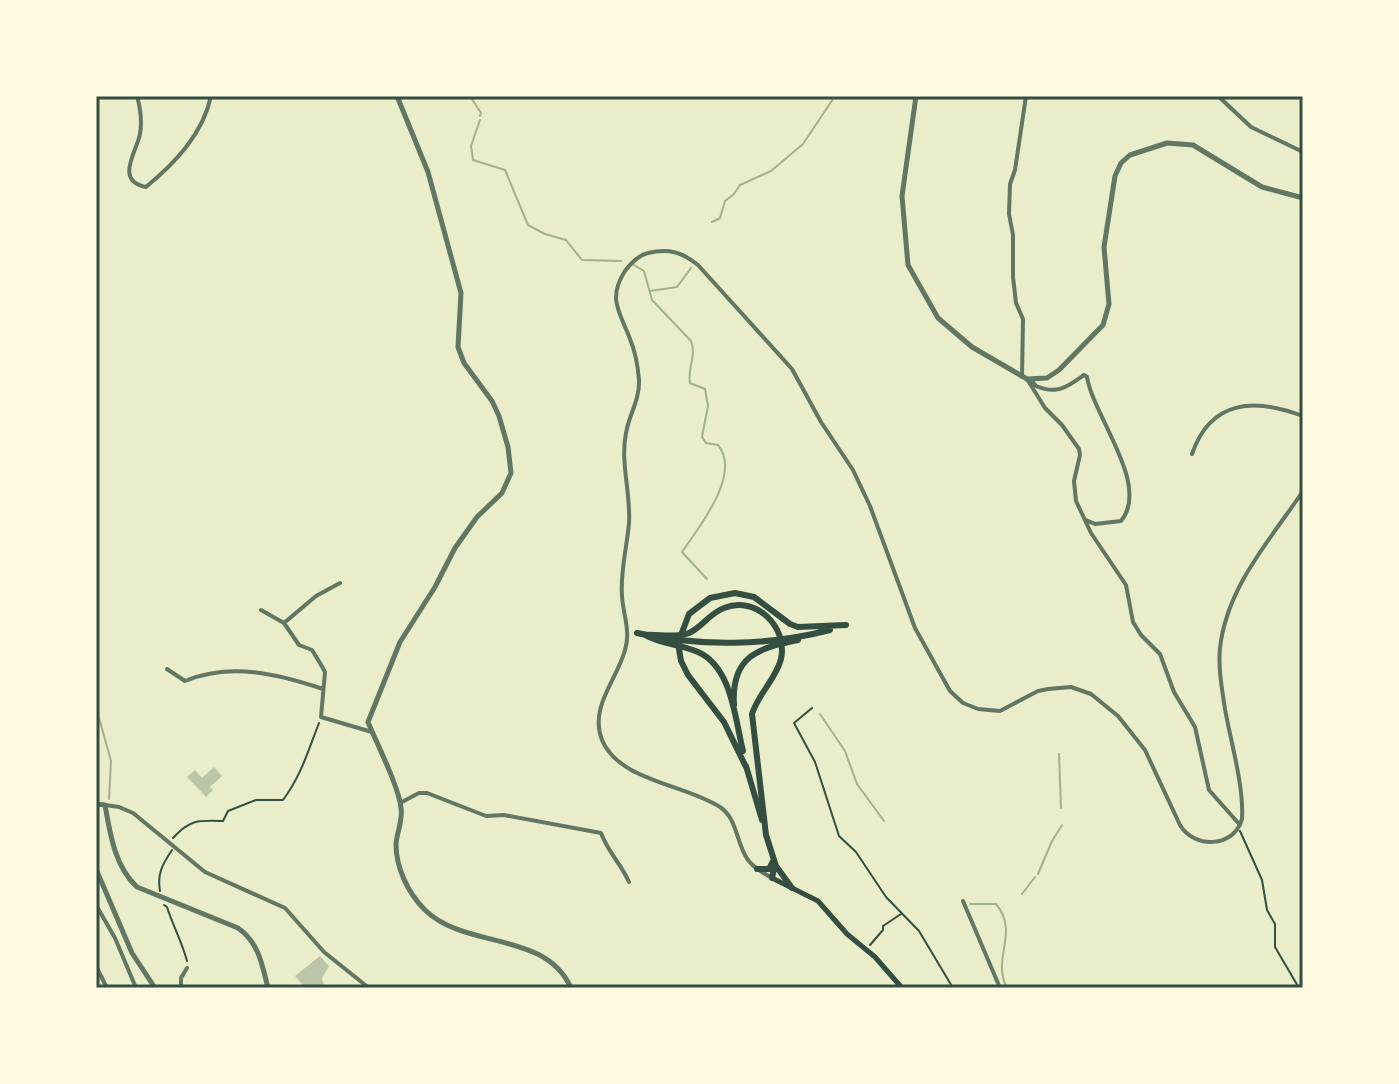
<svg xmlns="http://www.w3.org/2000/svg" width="1399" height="1084" viewBox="0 0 1399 1084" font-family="Signika,sans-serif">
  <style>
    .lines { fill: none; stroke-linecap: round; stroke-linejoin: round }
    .stream { stroke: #a3b18a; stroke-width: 2 }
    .building { fill: #bcc5a7 }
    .path { stroke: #344e41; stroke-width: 2 }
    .minor { stroke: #617663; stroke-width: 4 }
    .tertiary { stroke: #617663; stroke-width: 5 }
    .secondary { stroke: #344e41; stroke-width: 5 }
    .trunk { stroke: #344e41; stroke-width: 6 }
    .neatline { fill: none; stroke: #344e41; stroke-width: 3 }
  </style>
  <rect width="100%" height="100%" fill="#e9edc9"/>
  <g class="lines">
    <path class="stream" d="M470,96l11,17 -1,3
      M480,120l-9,26 2,14 32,10 23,55 17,9 21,6 16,20 39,1
      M712,222l8,-4 5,-17 9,-7 6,-9 31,-14 32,-27 32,-48
      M634,265l10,6 8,29 39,41c6,15 -4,27 -1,42l15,6 3,17 -6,31 4,6 12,2c24,29 -19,82 -36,107l25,27
      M650,291l27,-4 14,-19
      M96,707l15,54 -2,38
      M820,714l25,37 12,33 27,37
      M1059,754l2,54
      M1038,874l14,-33 10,-16
      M1022,894l13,-17
      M970,904h26c24,29 -5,54 11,84"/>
  </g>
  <path class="building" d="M214,767l8,9 -12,11 3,3 -7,7 -19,-20 8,-7 7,8z
    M320,956l9,10 -7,12 2,10h-22l1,-3 -8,-9z"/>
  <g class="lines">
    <path class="path" d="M812,708l-18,15 21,39 24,74 17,16 30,45 33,34 34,57
      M1240,831l22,49 5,30 8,14v23l24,41
      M173,838c17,-19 26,-18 50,-17l5,-10 28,-11h27c18,-24 25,-49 36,-77
      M160,891c-3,-17 2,-26 12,-41
      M164,905l3,2c6,19 15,35 20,54
      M870,945l13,-15v-4l18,-12"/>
    <path class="minor" d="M137,96c3,11 5,27 3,38 -3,17 -26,47 6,53 29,-24 57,-53 65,-91
      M1218,96l33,31 52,25
      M1022,377l1,-58 -7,-16 -3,-26v-42l-4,-21 1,-30 5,-14 11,-74
      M1027,379l18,29 17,17 17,24 1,6 -6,26 2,20 15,32 35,52 7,37 8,13 19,19 14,38 21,35 14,63 31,35
      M1032,381l4,5c21,9 31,1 48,-11l3,2c6,39 64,108 34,144l-26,3 -9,-4
      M1192,454c19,-55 63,-56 111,-38
      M261,610l23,13 15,22 13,5 8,13 5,9 -4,45 51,15
      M284,623l32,-27 24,-13
      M167,669l18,12c46,-19 93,-7 138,8
      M96,759v20
      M400,803l19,-10h8l59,23 18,-1 97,18c8,21 19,29 28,49
      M105,805l14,2 14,6 72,59 80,36 39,44 45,36
      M772,878c-9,-5 -18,-10 -24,-18 -12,-16 -10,-41 -28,-53 -35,-23 -101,-26 -118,-67 -13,-33 15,-60 23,-90 6,-19 -2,-36 -3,-54 -2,-24 5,-49 7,-73 2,-29 -9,-61 -3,-90 3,-18 14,-34 13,-53 -1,-13 -4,-29 -9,-41 -10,-27 -23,-40 -5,-68 5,-7 14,-16 23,-18 20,-5 34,-1 50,12l94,104 29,53 32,48 17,36 45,122 35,63 13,12 15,6 22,2 38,-20 10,-2 23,-2 20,7 27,22 27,34 35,75c14,24 54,23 62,-6 2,-33 -11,-76 -17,-110 -3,-20 -7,-41 -5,-61 7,-62 51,-109 83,-157
      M963,901l37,87
      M96,905l19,33 21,50
      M96,966l11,22
      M181,988v-10l6,-10"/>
    <path class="tertiary" d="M397,96l31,76 33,121 -3,54 6,16 28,38 7,15 9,31 3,26 -9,20 -25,24 -22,31 -20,39 -35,55 -32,80c9,22 31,65 33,86 2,12 -4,24 -5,36 0,24 12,49 29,66 41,40 120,20 146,78
      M916,96l-14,100 6,69 30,53 34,29 55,32 20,-1 12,-8 44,-45 6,-21 -5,-57 11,-71 6,-13 9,-8 37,-12 26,2 69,42 41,11
      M96,804l9,1c5,29 10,62 32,82l101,41c21,15 24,36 30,60
      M96,869l36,84 23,35"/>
    <path class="secondary" d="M772,878l46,23 29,33 28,23 27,31"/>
    <path class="trunk" d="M637,633c62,14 131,13 193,-3
      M645,635c14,-1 30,3 44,-2 13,-6 21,-20 35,-25 32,-13 64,19 57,51 -5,20 -23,35 -29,55l14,121
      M645,635c17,10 36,9 53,17 34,15 37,67 45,99
      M734,705c-3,-48 23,-57 64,-65
      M746,766l16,54
      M747,769l-23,-47 -36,-47 -7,-14 -3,-18 11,-29 21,-16 25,-5 19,4 36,27 8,3 48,-2
      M766,835l10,31 16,22
      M757,869h12l4,-8
      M772,878l3,-14"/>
  </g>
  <rect width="1399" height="1084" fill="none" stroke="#fefae0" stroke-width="196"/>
  <rect x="98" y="98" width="1203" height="888" class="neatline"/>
</svg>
